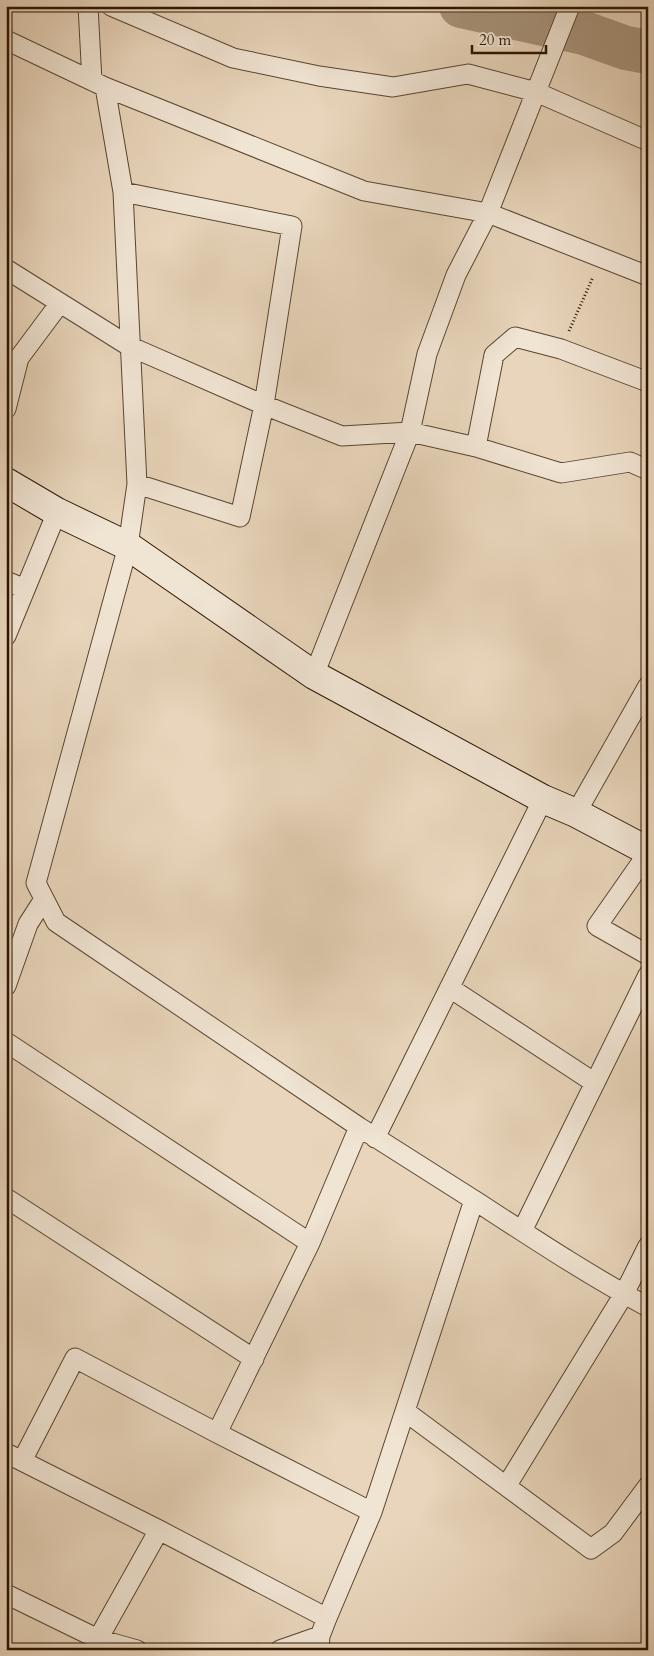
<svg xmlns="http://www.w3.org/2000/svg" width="654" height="1656" viewBox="0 0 654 1656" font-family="Cardo,serif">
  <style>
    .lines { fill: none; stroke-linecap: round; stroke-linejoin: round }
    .river { stroke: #a8947c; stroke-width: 44 }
    .street-casing { stroke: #5a4530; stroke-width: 21 }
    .secondary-casing { stroke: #2b1501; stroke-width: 30 }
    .path { stroke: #2b1501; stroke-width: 3; stroke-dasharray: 1 2.5; stroke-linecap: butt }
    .street { stroke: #f0e4d3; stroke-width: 19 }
    .secondary { stroke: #f0e4d3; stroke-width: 28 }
  </style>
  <rect width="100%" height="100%" fill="#e8d5bb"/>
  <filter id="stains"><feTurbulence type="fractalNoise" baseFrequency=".004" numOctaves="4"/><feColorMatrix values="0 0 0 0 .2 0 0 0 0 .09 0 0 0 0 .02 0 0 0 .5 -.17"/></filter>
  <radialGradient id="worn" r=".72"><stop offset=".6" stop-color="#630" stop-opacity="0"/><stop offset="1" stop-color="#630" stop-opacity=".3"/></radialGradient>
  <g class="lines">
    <path class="river" d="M461,6l123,27 42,15 22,4"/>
    <defs>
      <path id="street" d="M88,6l4,75
        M111,6l122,52 86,18 74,11 75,-13 68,18 112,49
        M6,40l99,47 259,104 124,22 160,63
        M105,87l18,105 14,292 -9,62 -92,337 20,39 303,205 115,73 -102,312 -45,106 -7,18 -1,14
        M123,192l169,34 -28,179 -24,112 -103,-33
        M6,269l123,77 135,59 78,31 68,-4 66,15 85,26 69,-11 18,8
        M6,409l13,-51 41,-55
        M476,447l18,-92 21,-18 46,12 87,33
        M6,581l19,8
        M6,636l51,-124
        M314,675l96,-243 17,-78 29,-79 32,-62 82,-207
        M576,813l72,-127
        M648,853l-51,73 51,29
        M6,986l22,-62 16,-25
        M450,988l145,95
        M6,1042l304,201
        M375,1138l168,-339
        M6,1198l248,161
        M474,1200c57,37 114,75 174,107
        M522,1231l126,-256
        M406,1412l185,137 22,-16 35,-47
        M217,1433l93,-190 49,-116
        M6,1453l153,77 168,88
        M22,1461l53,-103 142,75 155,79
        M507,1485l117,-191 24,-48
        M6,1594l92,45 39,11
        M98,1639l61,-109
        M280,1650l40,-14"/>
      <path id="secondary" d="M6,482l51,30 71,34 186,129 229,124 33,14 72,38"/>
    </defs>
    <use href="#street" class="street-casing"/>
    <use href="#secondary" class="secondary-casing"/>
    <path class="path" d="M569,331l24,-54"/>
    <use href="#street" class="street"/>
    <use href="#secondary" class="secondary"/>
  </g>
  <rect width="654" height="1656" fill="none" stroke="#e8d5bb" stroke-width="25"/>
  <rect x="8" y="8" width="639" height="1641" fill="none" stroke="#2b1501" stroke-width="2.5"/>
  <rect x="12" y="12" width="629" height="1631" fill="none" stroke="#2b1501"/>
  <path d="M472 45v8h74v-8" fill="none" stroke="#2b1501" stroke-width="2.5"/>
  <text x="479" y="45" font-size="15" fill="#2b1501" stroke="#f0e4d3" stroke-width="4" paint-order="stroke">20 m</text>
  <rect width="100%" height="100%" filter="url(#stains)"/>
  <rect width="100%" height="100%" fill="url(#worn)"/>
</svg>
